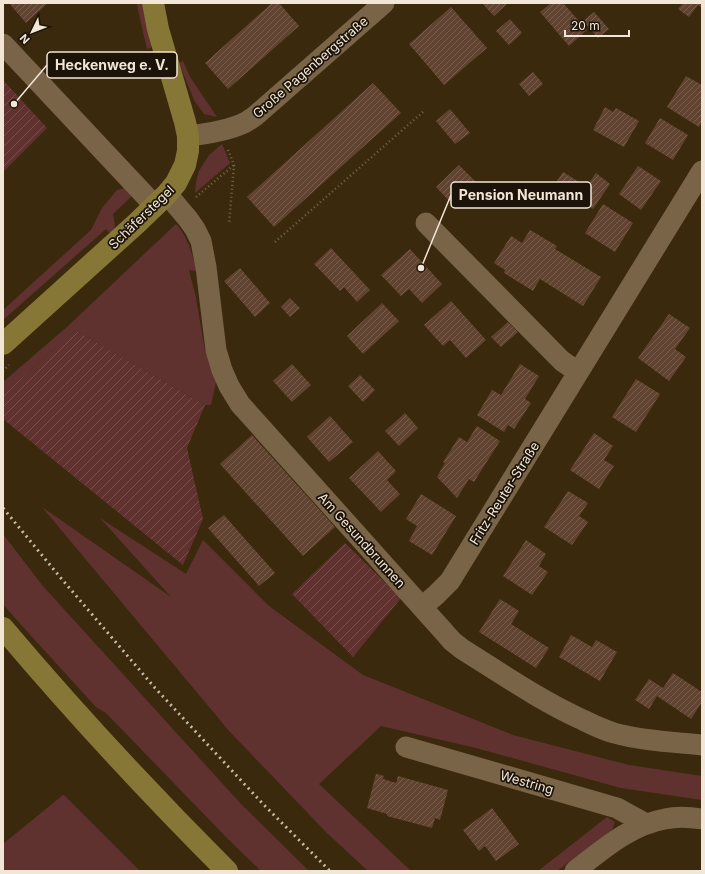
<svg xmlns="http://www.w3.org/2000/svg" width="705" height="874" viewBox="0 0 705 874" font-family="Inter,sans-serif">
  <style>
    .green { fill: #60322f }
    .garden { fill: url(#garden-furrows) }
    .building { fill: url(#building-hatch) }
    .lines { fill: none; stroke-linecap: round; stroke-linejoin: round }
    .path { stroke: #77674f; stroke-width: 2.5; stroke-dasharray: 1 3; stroke-linecap: butt }
    .minor { stroke: #796448; stroke-width: 21 }
    .major { stroke: #877736; stroke-width: 22 }
    .rail { stroke: #c8bba9; stroke-width: 3; stroke-dasharray: 2 4; stroke-linecap: butt }
    .labels { text-anchor: middle; dominant-baseline: central; stroke-width: 3.5; stroke-linejoin: round; paint-order: stroke }
    .street-label { font-size: 13px; fill: #f2e6d7; stroke: #1c1408 }
    .leader { fill: none; stroke: #f2e6d7; stroke-width: 1.5 }
    .callout-dot { fill: #f2e6d7; stroke: #1c1408; stroke-width: 1.5 }
    .callout { fill: #1c1408; stroke: #f2e6d7; stroke-width: 1.5 }
    .callout-label { font-size: 14px; text-anchor: middle; font-weight: bold; fill: #f2e6d7 }
  </style>
  <defs>
    <pattern id="garden-furrows" width="10" height="10" patternUnits="userSpaceOnUse"><rect width="10" height="10" fill="#60322f"/><path d="M-1 1l2-2M0 10L10 0M9 11l2-2" fill="none" stroke="#77504c"/></pattern>
    <pattern id="building-hatch" width="6" height="6" patternUnits="userSpaceOnUse"><rect width="6" height="6" fill="#614332"/><path d="M-1 1l2-2M0 6l6-6M5 7l2-2" fill="none" stroke="#785e4f"/></pattern>
  </defs>
  <rect width="100%" height="100%" fill="#3b290d"/>
  <path class="green" d="M137,3h5l2,10 8,32 -1,3 -4,1 -9,-39z
    M183,61l7,16 27,40 -13,-3 -10,-14 -15,-37z
    M222,144l8,19 -35,30 1,-11 3,-11 10,-16z
    M125,188l8,7 -20,19 2,13 -5,6 -4,-4 -103,91v-10l88,-80 11,-22 15,-18z
    M176,224c12,13 16,30 21,47l-8,-1 7,28 9,53 12,27 -6,27h-6l-130,-75 -72,65v-13l65,-56z
    M42,507l129,90 -71,-79 86,56 17,-34 66,66 94,69 150,60 116,30 73,11v24l-81,-12 -145,-40 -95,-22 -62,58 92,87h-43l-41,-38 -97,-101z
    M3,534l39,51 199,219 68,67h-48l-34,-33 -121,-125 -10,-6 -82,-90 -11,-13z
    M63,795h1l76,76h-137v-27z
    M607,817l8,5 -3,8 -55,41h-19z"/>
  <path class="garden" d="M3,80l44,48 -44,44z
    M75,330l130,75 -18,43 16,71 -20,46 -180,-146v-24z
    M345,543l56,55 -48,59 -61,-63z"/>
  <path class="building" d="M9,3h39l-22,20z
    M272,3h7l20,23 -71,63 -23,-26z
    M482,3h26l-14,13z
    M551,3h12l24,27 -18,16 -29,-34z
    M683,3h19v5l-4,-3 -9,12 -11,-8z
    M451,7l36,41 -43,37 -35,-41z
    M594,12l15,17 -11,9 -15,-17z
    M510,19l12,14 -13,12 -13,-14z
    M533,72l10,12 -14,12 -10,-12z
    M686,76l16,9v37l-3,5 -32,-20z
    M373,83l28,30 -127,114 -27,-30z
    M605,107l8,5 3,-4 23,13 -15,26 -31,-17z
    M450,109l20,24 -15,11 -19,-23z
    M660,118l28,17 -15,25 -28,-17z
    M459,165l17,17 -22,24 -18,-19z
    M638,166l23,15 -20,29 -22,-16z
    M563,172l21,13 -12,19 -21,-14z
    M596,173l14,11 -17,25 -15,-11z
    M603,204l30,19 -18,29 -30,-19z
    M530,230l27,16 -2,3 46,28 -18,29 -43,-27 -7,12 -29,-18 1,-3 -11,-7 17,-27 11,7z
    M331,248l39,42 -13,12 -13,-15 -4,4 -26,-27z
    M410,249l32,35 -20,19 -13,-14 -8,7 -20,-21z
    M240,268l30,35 -15,14 -31,-36z
    M290,298l10,10 -10,9 -9,-10z
    M451,301l35,39 -20,18 -16,-18 -7,6 -19,-21z
    M382,303l17,18 -36,33 -16,-18z
    M669,314l21,14 -15,21 11,8 -17,24 -31,-23z
    M508,322l10,10 -17,15 -10,-10z
    M292,364l19,21 -19,17 -19,-21z
    M520,364l19,12 -14,23 6,4 -17,26 -6,-4 -4,7 -27,-17 15,-25 9,5z
    M360,375l15,15 -12,12 -15,-16z
    M636,379l24,15 -24,38 -24,-15z
    M405,413l13,15 -19,18 -14,-15z
    M330,416l23,26 -24,20 -22,-25z
    M477,426l23,15 -26,41 -5,-3 -12,19 -20,-21 8,-14 -2,-1 16,-25 8,5z
    M594,433l19,13 -9,14 10,6 -15,23 -29,-19z
    M252,435l83,92 -32,29 -83,-92z
    M378,451l18,20 -9,9 13,14 -19,18 -32,-34z
    M568,491l20,12 -9,13 9,6 -16,23 -28,-18z
    M421,494l35,22 -24,39 -23,-14 8,-15 -11,-7z
    M224,515l51,58 -16,13 -51,-58z
    M526,540l20,14 -7,12 9,6 -16,23 -29,-19z
    M500,599l19,12 -8,13 38,24 -13,20 -57,-36z
    M571,635l21,12 4,-7 21,12 -17,29 -41,-24z
    M673,673l29,19v10l-11,17 -34,-23 -8,13 -14,-9 14,-21 14,9z
    M376,774l8,2 -1,3 13,4 2,-7 50,14 -8,30 -5,-2 -3,10 -45,-12v-2l-20,-6z
    M492,808l27,36 -23,17 -11,-15 -6,5 -16,-21z"/>
  <g class="lines">
    <path class="path" d="M228,150l6,15 -5,59
      M196,197l38,-32
      M275,242l149,-131
      M3,371l6,-6"/>
    <path class="minor" d="M3,44l152,162
      M188,136c18,-2 39,-5 56,-13 4,-2 8,-5 11,-7l129,-113
      M167,194l21,25 7,10 6,12 5,26 10,83 6,20 7,16 11,18 205,229 7,8 10,8c40,25 79,52 121,71 10,5 21,10 31,13 29,8 59,9 88,12
      M426,223l136,138 16,11
      M422,607l14,-12 14,-14 252,-410
      M406,747l211,61 29,16
      M575,871c27,-21 55,-46 90,-52 12,-3 25,-2 37,0"/>
    <path class="major" d="M3,344l134,-121 30,-29 9,-11 9,-18 3,-14v-15l-3,-14 -27,-93 -5,-26
      M3,628c71,84 146,165 224,243"/>
    <path class="rail" d="M3,508l57,69 95,111 108,116 67,67"/>
  </g>
  <g class="labels">
    <g class="street-label">
      <text transform="translate(310 67) rotate(-41)">Große Pagenbergstraße</text>
      <text transform="translate(141 217) rotate(-44)">Schäferstegel</text>
      <text transform="translate(504 493) rotate(-58)">Fritz-Reuter-Straße</text>
      <text transform="translate(362 540) rotate(48)">Am Gesundbrunnen</text>
      <text transform="translate(527 782) rotate(16)">Westring</text>
    </g>
  </g>
  <path class="leader" d="M14 104L47 65M421 268L451 195"/>
  <g class="callout-dot">
    <circle cx="14" cy="104" r="4"/>
    <circle cx="421" cy="268" r="4"/>
  </g>
  <g class="callout">
    <rect x="47" y="52" width="130" height="26" rx="4"/>
    <rect x="451" y="182" width="140" height="26" rx="4"/>
  </g>
  <g class="callout-label">
    <text x="112" y="70">Heckenweg e. V.</text>
    <text x="521" y="200">Pension Neumann</text>
  </g>
  <rect width="705" height="874" fill="none" stroke="#f2e6d7" stroke-width="8"/>
  <g transform="translate(32 32) rotate(227)" stroke="#1c1408" stroke-width="3" paint-order="stroke">
  <path d="M0-3L7 15L0 10L-7 15Z" fill="#f2e6d7"/>
  <text y="-6" font-size="11" font-weight="bold" text-anchor="middle" fill="#f2e6d7">N</text>
  </g>
  <path d="M565 30v6h64v-6" fill="none" stroke="#f2e6d7" stroke-width="2"/>
  <text x="571" y="30" font-size="12" fill="#f2e6d7" stroke="#1c1408" stroke-width="3" paint-order="stroke">20 m</text>
</svg>
